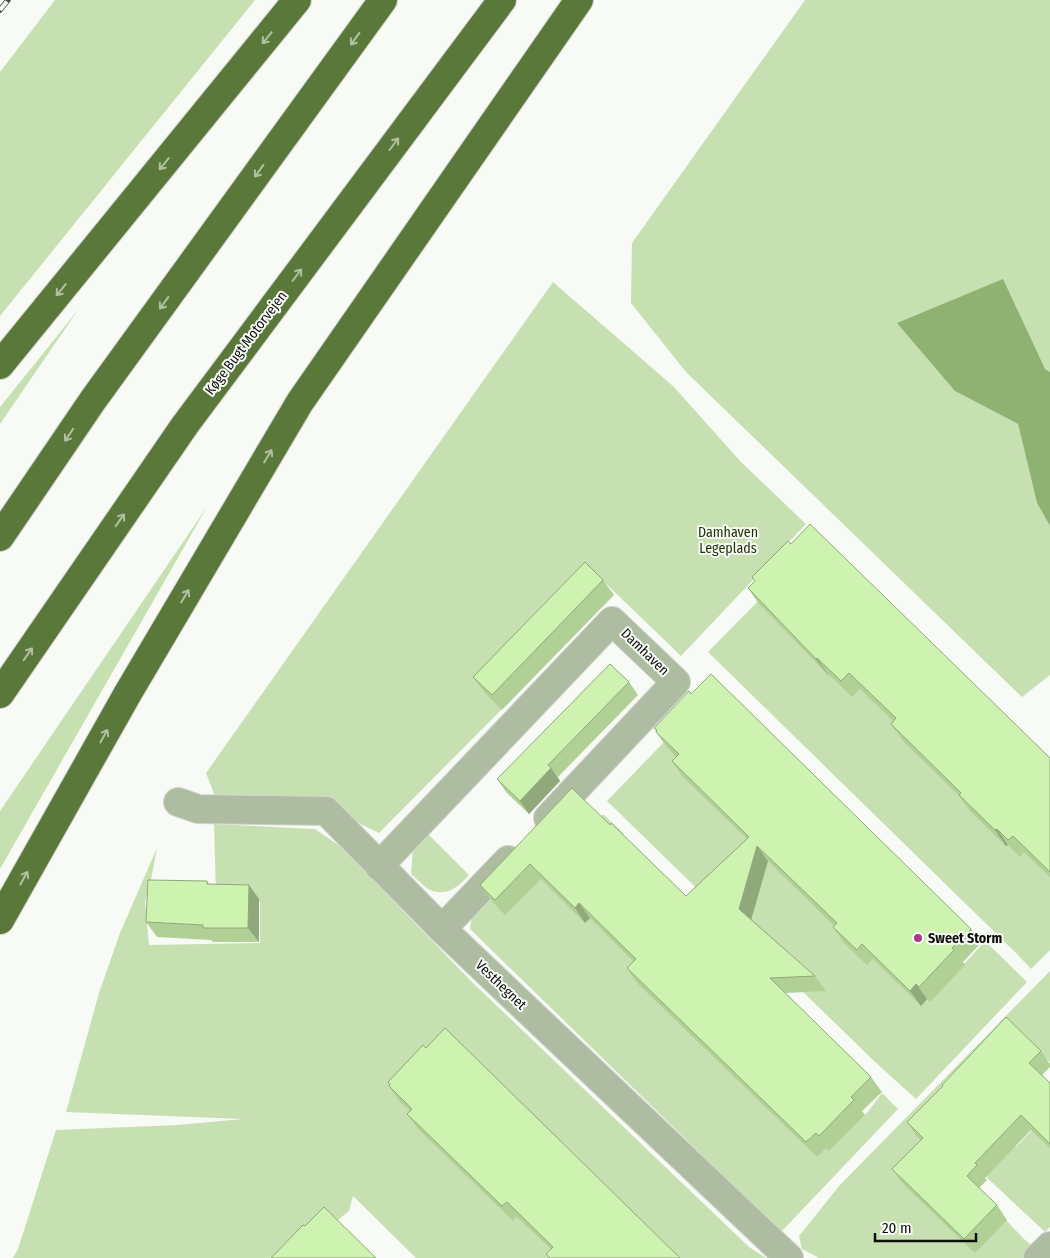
<svg xmlns="http://www.w3.org/2000/svg" width="1050" height="1258" viewBox="0 0 1050 1258" font-family="'Fira Sans Condensed',sans-serif">
  <style>
    .green { fill: #c7e0b2 }
    .water { fill: #8fb171 }
    .lines { fill: none; stroke-linecap: round; stroke-linejoin: round }
    .minor-casing { stroke: #d2d4d0; stroke-width: 30 }
    .highway-casing { stroke: #d2d4d0; stroke-width: 30 }
    .minor { stroke: #aebda1; stroke-width: 28 }
    .highway { stroke: #59783a; stroke-width: 28 }
    .rail-casing { stroke: #4a4c49; stroke-width: 5.5 }
    .rail { stroke: #f7faf5; stroke-width: 4; stroke-dasharray: 11; stroke-linecap: butt }
    .wall { fill: #b1d096 }
    .shaded-wall { fill: #90a97a }
    .building { fill: #cef2af; stroke: #90a97a }
    .oneway { stroke: #b0c0a1 }
    .poi-dot { fill: #ae378d; stroke: #f7faf5; stroke-width: 2 }
    .labels { text-anchor: middle; dominant-baseline: central; stroke-width: 4; stroke-linejoin: round; paint-order: stroke }
    .street-label { font-size: 14px; fill: #0e0f0d; stroke: #f7faf5 }
    .park-label { font-size: 14px; fill: #203505; stroke: #f7faf5 }
    .poi-label { font-size: 14px; font-weight: bold; fill: #0e0f0d; stroke: #f7faf5; text-anchor: start }
  </style>
  <rect width="100%" height="100%" fill="#f7faf5"/>
  <path class="green" d="M55,0h200l-255,316v-244z
    M805,0h245v372l-5,-3 -90,22 63,33 19,79 13,23v149l-28,22 -336,-325 -55,-69 1,-60z
    M553,282l121,105 67,75 65,62 -125,132 -84,-81 -114,115 19,19 -123,124 -76,-37h-88l-9,-23z
    M78,310l-78,114v-17z
    M207,507l-207,362v-58z
    M765,594l285,277v79l-19,19 -14,-15 -309,-302z
    M664,742l300,222 21,-23 42,41 -111,117 -43,-39 -266,-259z
    M603,814l21,20 -24,20 230,296 37,-37 15,-20 16,16 -117,123 -311,-303 3,-21 14,-11 20,15z
    M214,824l101,5 25,17 132,136 277,265 17,11h-350l-63,-62 -4,15 -35,28 -19,19h-282l5,-9 38,-119 122,-5 65,-6 -177,-7 33,-119 21,-60 37,-85 -7,37 -5,17 4,43 111,-2v-41l-44,-6z
    M426,832l43,43c-10,11 -21,22 -39,15 -6,-3 -13,-11 -19,-16l2,-26z
    M1050,971v91l-35,-34 -29,91 30,28 17,-18 17,15v83l-5,5 -113,-106 -12,12 86,82 18,19 10,8 -10,11h-205l-17,-9 -3,-13 41,-51z"/>
  <path class="water" d="M1003,279l42,90 5,3v154l-13,-23 -19,-79 -63,-33 -58,-68z"/>
  <g class="lines">
    <defs>
      <path id="minor" d="M178,802l20,7 128,2 116,118 347,329
        M379,866l233,-245 64,61 -128,136
        M442,929l66,-69
        M1038,1258l12,-12"/>
      <path id="highway" d="M0,365l297,-365
        M0,537l93,-137 290,-400
        M0,694l185,-269 317,-425
        M0,920l128,-227 172,-291 279,-402"/>
    </defs>
    <use href="#minor" class="minor-casing"/>
    <use href="#highway" class="highway-casing"/>
    <use href="#minor" class="minor"/>
    <use href="#highway" class="highway"/>
    <defs>
      <path id="rail" d="M0,10l8,-10"/>
    </defs>
    <use href="#rail" class="rail-casing"/>
    <use href="#rail" class="rail"/>
  </g>
  <path class="wall" d="M752,577l298,181v119l-26,-25 -4,5 -12,-12 -2,1 -36,-35 -11,-15 -57,-56 -11,-16 2,-3 -33,-32 -8,8 -24,-23v1l-69,-71 -11,-16 7,-7z
    M603,580l11,15 -112,115 -18,-18 -11,-15z
    M629,682l9,13 -80,82 2,4 -31,33 -23,-22 -9,-13z
    M654,728l317,201 10,14 -18,19 2,3 -35,37 -3,-3 -6,7 -48,-47 -6,6 -24,-23 -10,-15 1,-1 -66,-65 -17,58 64,57 11,15 -41,2 86,84 11,15 -20,19 3,4 -36,36 -3,-3 -9,9 -180,-174 -10,-15 6,-7 -43,-43 -5,5 -44,-44 -36,36 -14,-15 -11,-15 130,-60 76,71 61,-57 -65,-63 -10,-15 4,-4 -10,-11 -10,-14v-1z
    M207,881l2,3 40,1 10,14v43h-46l-2,-2 -54,-3 -11,-15z
    M1041,1051l9,13v3l-8,8 8,8v65l-19,-18 -46,48 2,2 -8,8 18,17 10,15 -32,33 -72,-69 -11,-15 29,-29 -4,-3 -10,-15z
    M388,1082l292,176h-131l-3,-4 5,-5 -34,-32 -4,4 -95,-92 -11,-15 3,-3 -11,-10 -10,-15 1,-1z"/>
  <path class="shaded-wall" d="M817,658l11,16v1l-12,-16z
    M551,768l9,13 -31,33 -9,-13z
    M997,829l11,16 -2,1 -11,-16z
    M757,846l11,15 -18,63 -11,-15z
    M249,885l10,14v43l-11,-14z
    M579,903l11,15 -5,5 -10,-15z
    M916,984l11,15 -6,7 -11,-15z"/>
  <path class="building" d="M810,524l240,234v114l-37,-36 -5,4 -11,-11 -2,1 -36,-35 2,-2 -70,-69 5,-6 -47,-45 -8,8 -24,-23 -1,1 -68,-71 7,-7 -3,-4 36,-36 3,3z
    M585,562l18,18 -111,115 -19,-18z
    M610,664l19,18 -81,83 3,3 -31,33 -23,-22z
    M711,674l260,255 -19,19 2,2 -35,37 -3,-3 -6,7 -48,-47 -5,6 -24,-23 4,-4 -80,-77 -18,63 76,67 -45,2 101,99 -20,20 3,3 -35,36 -3,-3 -10,9 -179,-174 9,-9 -57,-56 -4,5 -45,-44 -35,36 -15,-15 92,-97 38,37 1,-2 75,73 63,-59 -77,-76 7,-7 -23,-22 1,-2 -3,-2 35,-37 2,3z
    M148,880l59,1v3l42,1 -1,43h-45v-3l-57,-3z
    M1006,1017l35,34 -12,12 21,20v61l-29,-29 -46,48 2,2 -10,11 30,29 -33,34 -72,-70 31,-31 -16,-16 36,-36 -1,-1z
    M445,1028l235,230h-130l-4,-4 7,-7 -46,-45 -5,4 -95,-92 5,-5 -23,-23 1,-2 -2,-2 35,-37 3,3z
    M324,1207l52,51h-105l32,-33 2,1z"/>
  <defs><path id="oneway-shaft" d="M-6 0H5M1.5-3L5.5 0L1.5 3" fill="none" stroke-width="1.6" stroke-linecap="round" stroke-linejoin="round" transform="scale(1.25)"/></defs>
  <g class="oneway">
    <use href="#oneway-shaft" transform="translate(267 38) rotate(129)"/>
    <use href="#oneway-shaft" transform="translate(355 39) rotate(126)"/>
    <use href="#oneway-shaft" transform="translate(394 144) rotate(-53)"/>
    <use href="#oneway-shaft" transform="translate(164 164) rotate(129)"/>
    <use href="#oneway-shaft" transform="translate(259 171) rotate(126)"/>
    <use href="#oneway-shaft" transform="translate(297 275) rotate(-53)"/>
    <use href="#oneway-shaft" transform="translate(61 290) rotate(129)"/>
    <use href="#oneway-shaft" transform="translate(164 303) rotate(126)"/>
    <use href="#oneway-shaft" transform="translate(69 435) rotate(124)"/>
    <use href="#oneway-shaft" transform="translate(268 456) rotate(-59)"/>
    <use href="#oneway-shaft" transform="translate(120 520) rotate(-55)"/>
    <use href="#oneway-shaft" transform="translate(185 596) rotate(-59)"/>
    <use href="#oneway-shaft" transform="translate(28 654) rotate(-55)"/>
    <use href="#oneway-shaft" transform="translate(104 736) rotate(-61)"/>
    <use href="#oneway-shaft" transform="translate(24 878) rotate(-61)"/>
  </g>
  <circle class="poi-dot" cx="918" cy="938" r="5"/>
  <g class="labels">
    <g class="street-label">
      <text transform="translate(246 343) rotate(-53)">Køge Bugt Motorvejen</text>
      <text transform="translate(645 652) rotate(44)">Damhaven</text>
      <text transform="translate(501 985) rotate(44)">Vesthegnet</text>
    </g>
    <g class="park-label">
      <text x="728" y="532">Damhaven<tspan x="728" dy="16">Legeplads</tspan></text>
    </g>
    <g class="poi-label">
      <text x="928" y="938">Sweet Storm</text>
    </g>
  </g>
  <path d="M875 1233v8h101v-8" fill="none" stroke="#0e0f0d" stroke-width="2.5"/>
  <text x="882" y="1233" font-size="15" fill="#0e0f0d" stroke="#f7faf5" stroke-width="4" paint-order="stroke">20 m</text>
</svg>
